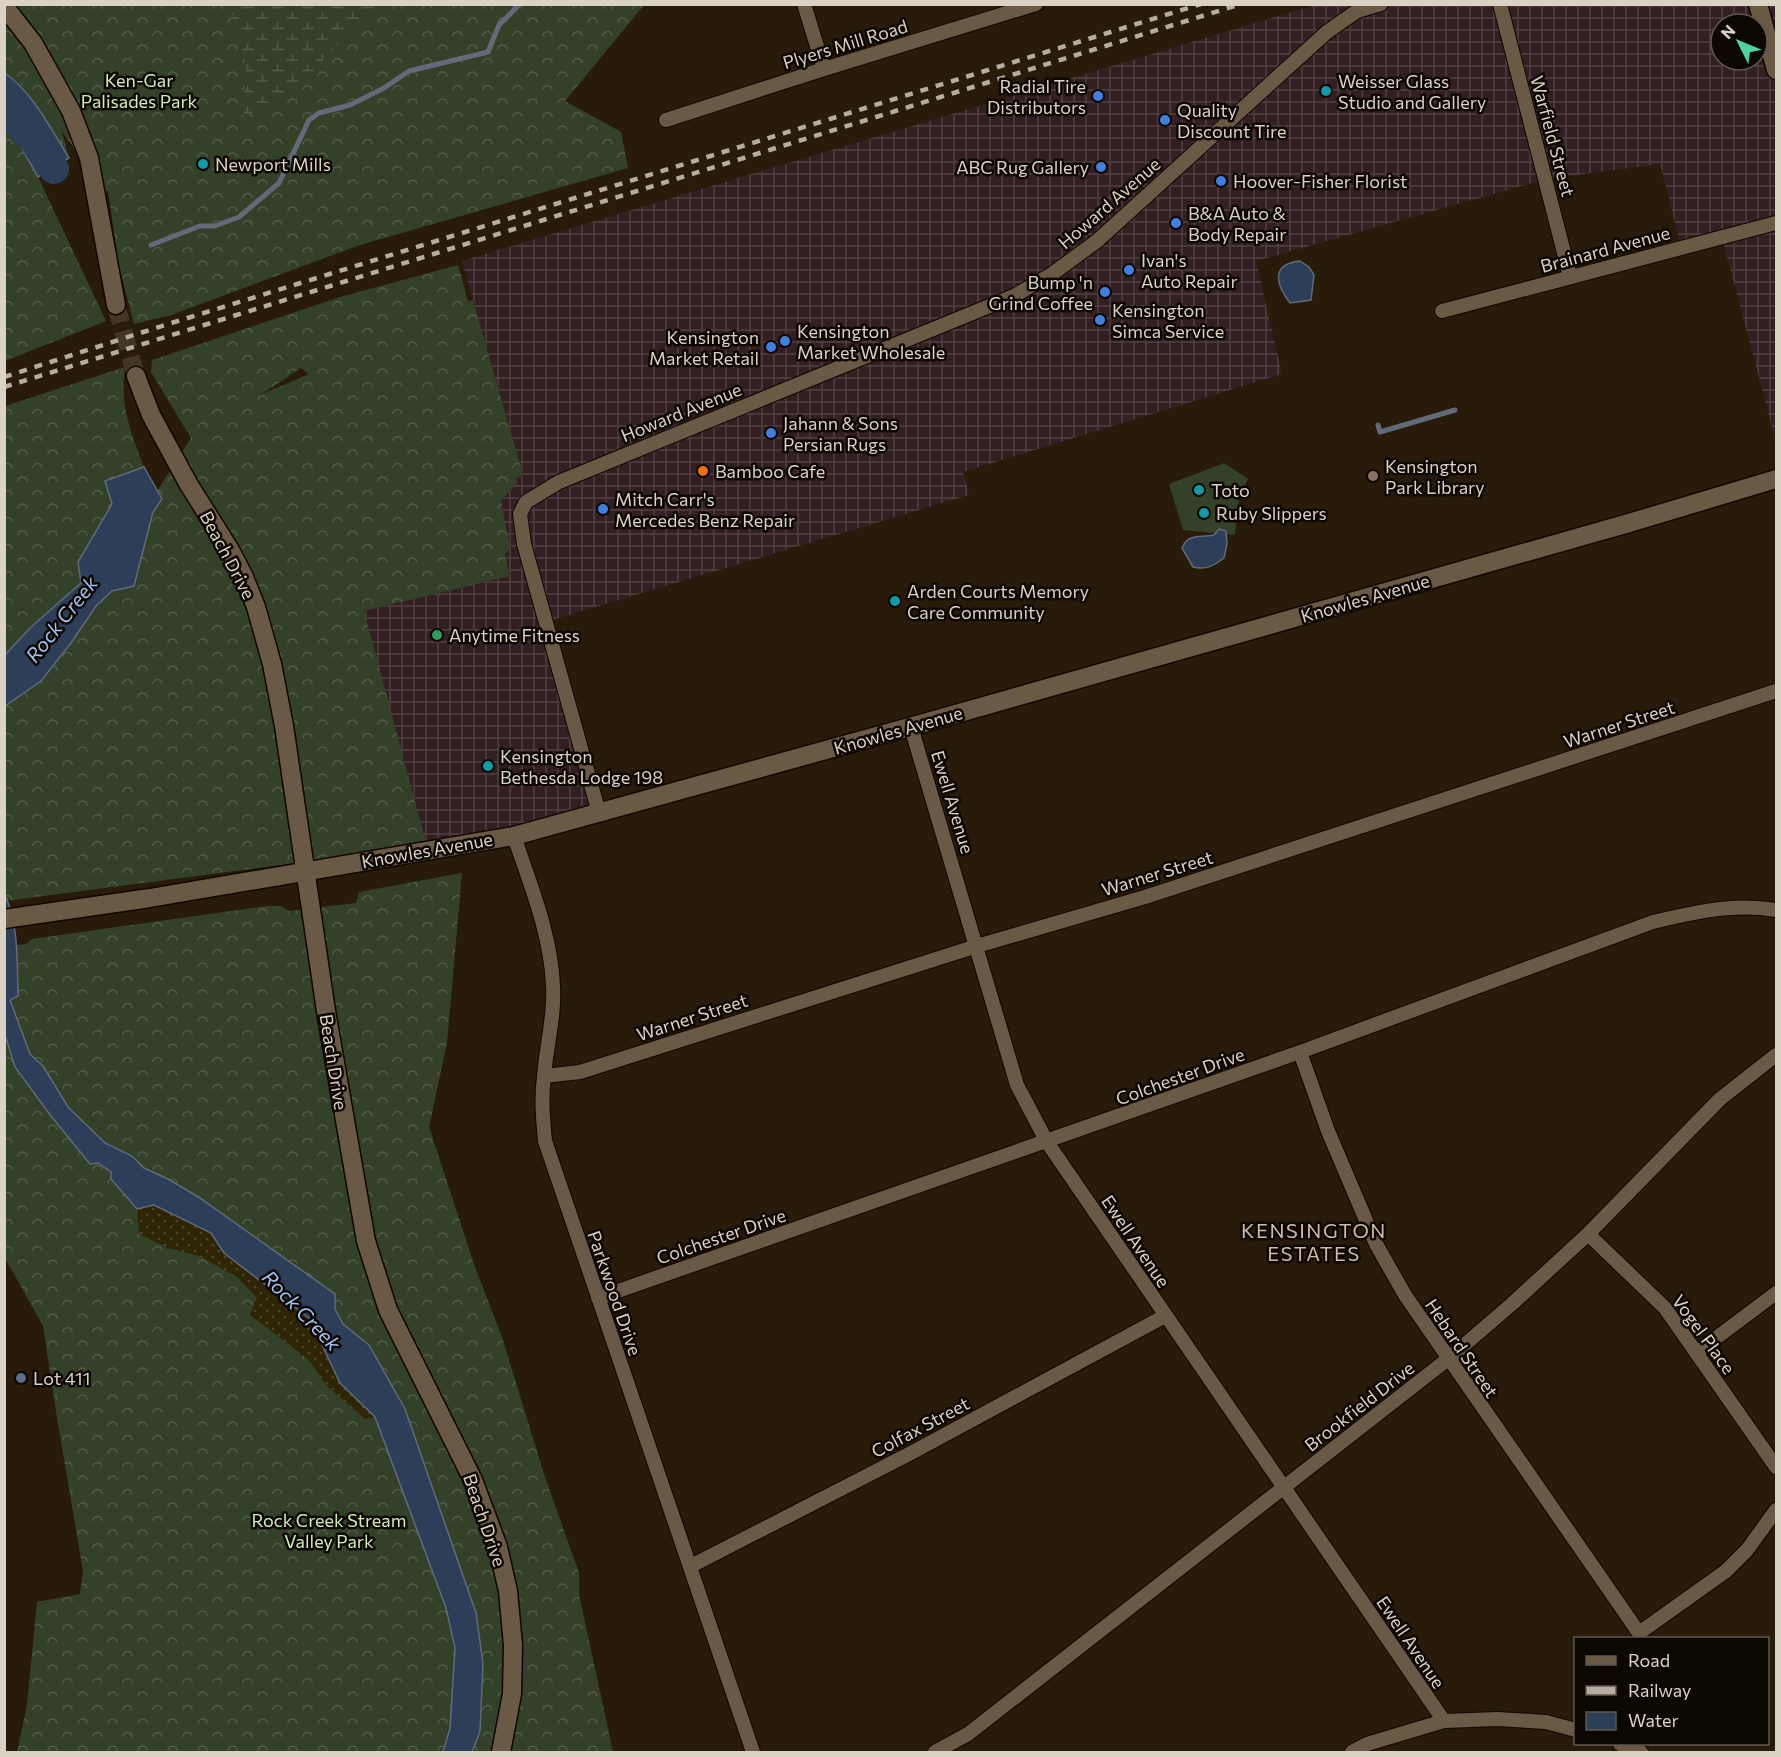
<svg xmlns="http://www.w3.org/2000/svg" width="1781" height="1757" viewBox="0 0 1781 1757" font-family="Commissioner,sans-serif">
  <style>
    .industrial { fill: url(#industrial-grid); fill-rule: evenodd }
    .grass { fill: url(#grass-tufts) }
    .forest { fill: url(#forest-crowns); fill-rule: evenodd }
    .wetland { fill: url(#wetland-marsh) }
    .sand { fill: url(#sand-dots) }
    .garden { fill: #344129 }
    .water { fill: #2d3e58; stroke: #616a79; stroke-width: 1.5 }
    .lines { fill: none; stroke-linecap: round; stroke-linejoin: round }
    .stream { stroke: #616a79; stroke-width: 5 }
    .river { stroke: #2d3e58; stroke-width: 30 }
    .secondary-tunnel { stroke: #443625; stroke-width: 18; stroke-dasharray: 18 9; stroke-linecap: butt }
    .street-casing { stroke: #110600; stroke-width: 16 }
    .secondary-casing { stroke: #110600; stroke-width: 21 }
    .street { stroke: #695945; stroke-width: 14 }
    .secondary { stroke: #695945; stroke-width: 18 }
    .rail { stroke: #b6ac9f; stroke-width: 4.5; stroke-dasharray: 8 8; stroke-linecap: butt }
    .culture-dot { fill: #0f9aa8; stroke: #0d0702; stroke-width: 2 }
    .shop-dot { fill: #3f7fe0; stroke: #0d0702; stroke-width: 2 }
    .food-dot { fill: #e8710a; stroke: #0d0702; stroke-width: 2 }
    .education-dot { fill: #8d6e63; stroke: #0d0702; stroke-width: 2 }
    .leisure-dot { fill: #2e9e5b; stroke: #0d0702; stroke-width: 2 }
    .service-dot { fill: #5c6f8a; stroke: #0d0702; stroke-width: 2 }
    .labels { text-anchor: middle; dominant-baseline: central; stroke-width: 5; stroke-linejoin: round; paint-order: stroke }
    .street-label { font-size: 18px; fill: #dbd2c6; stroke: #0d0702 }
    .park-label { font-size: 18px; fill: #cfedb6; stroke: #0d0702 }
    .poi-label { font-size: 18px; fill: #dbd2c6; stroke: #0d0702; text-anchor: start }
    .water-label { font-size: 20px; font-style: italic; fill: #a1c3f5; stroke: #0d0702 }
    .neighbourhood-label { font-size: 20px; letter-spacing: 1.5px; fill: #cebca6; stroke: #0d0702 }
  </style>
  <defs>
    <pattern id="industrial-grid" width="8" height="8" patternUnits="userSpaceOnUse" patternTransform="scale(1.5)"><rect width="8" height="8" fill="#331f21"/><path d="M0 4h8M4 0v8" fill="none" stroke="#503f40"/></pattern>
    <pattern id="grass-tufts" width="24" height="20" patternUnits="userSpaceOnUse" patternTransform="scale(1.5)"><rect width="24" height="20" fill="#344129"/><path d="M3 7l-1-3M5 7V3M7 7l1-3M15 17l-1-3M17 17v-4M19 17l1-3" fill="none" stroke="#515c47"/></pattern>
    <pattern id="forest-crowns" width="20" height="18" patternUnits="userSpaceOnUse" patternTransform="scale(1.5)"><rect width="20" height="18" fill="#344129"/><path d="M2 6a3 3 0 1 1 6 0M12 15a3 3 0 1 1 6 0" fill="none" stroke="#515c47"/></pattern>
    <pattern id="wetland-marsh" width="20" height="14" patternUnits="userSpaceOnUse" patternTransform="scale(1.5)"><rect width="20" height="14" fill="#344129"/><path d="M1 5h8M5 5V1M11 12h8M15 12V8" fill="none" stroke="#515c47"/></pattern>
    <pattern id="sand-dots" width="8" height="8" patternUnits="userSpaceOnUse" patternTransform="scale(1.5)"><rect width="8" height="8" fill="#2d2504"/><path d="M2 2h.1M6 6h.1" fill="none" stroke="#4b4427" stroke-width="1.8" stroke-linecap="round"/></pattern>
  </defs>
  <rect width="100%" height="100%" fill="#291b09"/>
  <path class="industrial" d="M1315,5h461v437l-54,-204 -41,9 -21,-83 -114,15 -290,82 26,113 -319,98 6,23 -424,127 54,191 -183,40 -52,-242 146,-35 -20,-88 33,-13 -61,-214zM1721,24h36v36h-36z"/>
  <path class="grass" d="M4,27l52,84 13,47c-18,-29 -36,-65 -64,-85z"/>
  <path class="forest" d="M4,5h640l-79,96 56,31 7,36 -268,77 -189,70 -37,9 -15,-58 -11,-75 -13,4 -23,-50 -46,-59 -21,-17z
    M5,118l33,59 68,144 -101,40z
    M458,265l10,36 5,-1 50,175 -7,3 1,5 -16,18 9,46 -5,8 5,21 -146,35 63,235 -422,55v-495l120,-39c-6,37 6,66 19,100l-39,14 7,23 -34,58 3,21 -46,41 -8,26 107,-123 57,-89 -40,-66 1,-12 188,-63zM301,368l8,6 -47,20z
    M462,873l-15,170 -18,84 46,140 27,70 42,137 35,99v21l34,158h-596l10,-47 10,-103 43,-8 3,-23 -26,-153 -14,-92 -38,-68 -1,-311 22,-3 6,-5 234,-33h15l8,5 67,-8 3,-11z"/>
  <path class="wetland" d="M230,5v-1l150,1 -10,11 -43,39 -30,40 -54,21 3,-53z"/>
  <path class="sand" d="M154,1204l57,29 13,20 96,74 2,18 18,38 35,34 -10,2 -38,-33 -18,-26 -59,-45 7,-17 -20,-21 -38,-21 -31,-8 -29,-14 -2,-25z"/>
  <path class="garden" d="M1224,463l24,16 -9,18 -4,38 -52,-5 -14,-46z"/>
  <path class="water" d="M5,73c28,20 46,56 64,85l-31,19 -33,-59z
    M1300,261l9,6 5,8 -3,25 -21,3c-14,-18 -20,-39 10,-42z
    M144,467l18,32 -9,13 -19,74 -22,5 -16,15 -25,37 -30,38 -36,25v-51l25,-27 51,-45 -3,-21 34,-58 -7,-23z
    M1219,529l7,2 1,13 -3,14c-11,8 -17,12 -31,9l-11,-19c6,-15 18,-10 32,-13z
    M4,893c15,30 13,69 14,103l-8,4 20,54 13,12 25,41 37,36 27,13 12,12 24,11 32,19 135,96v15l8,15 26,21 36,64 71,204 7,51 -3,67 -8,21h-29l7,-24 5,-80 -9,-40 -71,-191 -35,-34 -18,-38 -2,-18 -96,-74 -13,-20 -57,-28 -17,4 -26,-30v-7l-13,-9 -8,1 -39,-48 -36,-49 -10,-32z"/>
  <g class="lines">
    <path class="stream" d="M151,245l49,-19h15l24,-9 40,-34 30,-63 10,-7 31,-8 34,-17 25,-17 79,-19 11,-27 21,-21
      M1378,425l2,7 75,-22"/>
    <path class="river" d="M4,108l30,32 20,29"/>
    <path class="secondary-tunnel" d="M116,305l20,71"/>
    <defs>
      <path id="street" d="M804,4l20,65
        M1500,4l70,272
        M666,120l158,-51 212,-65
        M1442,311l334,-88
        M911,727l106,358 30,57 397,579
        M599,813l-75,-269 -4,-30 6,-12 33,-20 455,-186 38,-22 45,-33 230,-209 30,-21 24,-7
        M514,836c16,48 37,98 39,150 2,30 -7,61 -9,91 -3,22 -1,42 1,64l208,611
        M1300,1052l28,79 48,113 29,51 234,338
        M544,1076l36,-4 397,-126 168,-49 631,-206
        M1588,1234l77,74 111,159
        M598,1298l702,-246 353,-130c43,-10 79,-19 123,-12
        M1696,1353l80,-60
        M691,1566l220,-113 254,-137
        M1639,1633l87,-62 21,-21 29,-40
        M1620,1744l21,8
        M935,1752l33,-18 480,-375 65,-56 75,-69 132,-135 56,-44
        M1352,1752l15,-8 77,-23 54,-2 48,3 30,8"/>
      <path id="secondary" d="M1758,4l18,66
        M4,6l29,37 38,68 18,47 27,147
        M136,376l15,39 38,70 41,65 14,27 12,30 16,57 12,62 42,285 40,230 22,69 85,170 25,67 10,44 5,54 -1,49 -11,58
        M4,919l146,-21 364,-62 410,-113 705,-200 147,-44"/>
    </defs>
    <use href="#street" class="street-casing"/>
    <use href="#secondary" class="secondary-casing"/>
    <use href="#street" class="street"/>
    <use href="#secondary" class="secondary"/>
    <path class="rail" d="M4,377l161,-52 1036,-321
      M4,387l1237,-383"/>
  </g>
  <g class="culture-dot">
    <circle cx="1326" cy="91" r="6"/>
    <circle cx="203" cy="164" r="6"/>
    <circle cx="1199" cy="490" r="6"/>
    <circle cx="1204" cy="513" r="6"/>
    <circle cx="895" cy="601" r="6"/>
    <circle cx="488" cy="766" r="6"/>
  </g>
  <g class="shop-dot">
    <circle cx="1098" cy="96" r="6"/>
    <circle cx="1165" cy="120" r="6"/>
    <circle cx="1101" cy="167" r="6"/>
    <circle cx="1221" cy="181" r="6"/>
    <circle cx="1176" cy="223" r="6"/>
    <circle cx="1129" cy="270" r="6"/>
    <circle cx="1105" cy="292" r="6"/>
    <circle cx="1100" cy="320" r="6"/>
    <circle cx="785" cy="341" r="6"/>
    <circle cx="771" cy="347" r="6"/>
    <circle cx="771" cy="433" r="6"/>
    <circle cx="603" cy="509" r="6"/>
  </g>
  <circle class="food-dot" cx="703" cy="471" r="6"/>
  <circle class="education-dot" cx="1373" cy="476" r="6"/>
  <circle class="leisure-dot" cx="437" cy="635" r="6"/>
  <circle class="service-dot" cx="21" cy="1378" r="6"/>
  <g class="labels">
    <g class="street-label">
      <text transform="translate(845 44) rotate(-17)">Plyers Mill Road</text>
      <text transform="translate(1553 136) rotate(75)">Warfield Street</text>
      <text transform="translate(1109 203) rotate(-41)">Howard Avenue</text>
      <text transform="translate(1605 249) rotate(-15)">Brainard Avenue</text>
      <text transform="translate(681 412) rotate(-22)">Howard Avenue</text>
      <text transform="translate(228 555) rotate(62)">Beach Drive</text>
      <text transform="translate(1365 598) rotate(-16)">Knowles Avenue</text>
      <text transform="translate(1619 724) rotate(-18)">Warner Street</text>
      <text transform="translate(898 730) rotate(-16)">Knowles Avenue</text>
      <text transform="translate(953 802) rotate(73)">Ewell Avenue</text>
      <text transform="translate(427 850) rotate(-10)">Knowles Avenue</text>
      <text transform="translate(1157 873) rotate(-17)">Warner Street</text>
      <text transform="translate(692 1017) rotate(-18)">Warner Street</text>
      <text transform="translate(334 1062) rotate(81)">Beach Drive</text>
      <text transform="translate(1180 1076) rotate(-20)">Colchester Drive</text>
      <text transform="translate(721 1236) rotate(-19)">Colchester Drive</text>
      <text transform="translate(1136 1241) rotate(56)">Ewell Avenue</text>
      <text transform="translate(615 1293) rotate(71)">Parkwood Drive</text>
      <text transform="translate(1704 1334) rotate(54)">Vogel Place</text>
      <text transform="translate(1462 1348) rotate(56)">Hebard Street</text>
      <text transform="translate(1359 1406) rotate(-38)">Brookfield Drive</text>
      <text transform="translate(920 1427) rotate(-28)">Colfax Street</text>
      <text transform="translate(485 1520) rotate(71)">Beach Drive</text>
      <text transform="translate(1411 1642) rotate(56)">Ewell Avenue</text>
    </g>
    <g class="park-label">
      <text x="139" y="80">Ken-Gar<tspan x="139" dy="21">Palisades Park</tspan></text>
      <text x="329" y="1520">Rock Creek Stream<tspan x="329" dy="21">Valley Park</tspan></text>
    </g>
    <g class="poi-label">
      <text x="1338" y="81">Weisser Glass<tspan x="1338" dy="21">Studio and Gallery</tspan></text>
      <text x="1086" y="86" text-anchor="end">Radial Tire<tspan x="1086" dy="21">Distributors</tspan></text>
      <text x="1177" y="110">Quality<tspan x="1177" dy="21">Discount Tire</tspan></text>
      <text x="215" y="164">Newport Mills</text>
      <text x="1089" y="167" text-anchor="end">ABC Rug Gallery</text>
      <text x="1233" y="181">Hoover-Fisher Florist</text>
      <text x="1188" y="213">B&amp;A Auto &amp;<tspan x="1188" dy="21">Body Repair</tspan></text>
      <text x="1141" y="260">Ivan's<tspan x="1141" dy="21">Auto Repair</tspan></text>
      <text x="1093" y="282" text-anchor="end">Bump 'n<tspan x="1093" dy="21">Grind Coffee</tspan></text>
      <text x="1112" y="310">Kensington<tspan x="1112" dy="21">Simca Service</tspan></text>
      <text x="797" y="331">Kensington<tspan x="797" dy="21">Market Wholesale</tspan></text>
      <text x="759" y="337" text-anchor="end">Kensington<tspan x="759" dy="21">Market Retail</tspan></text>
      <text x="783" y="423">Jahann &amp; Sons<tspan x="783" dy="21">Persian Rugs</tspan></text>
      <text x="1385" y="466">Kensington<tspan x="1385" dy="21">Park Library</tspan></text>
      <text x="715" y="471">Bamboo Cafe</text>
      <text x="1211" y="490">Toto</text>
      <text x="615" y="499">Mitch Carr's<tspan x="615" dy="21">Mercedes Benz Repair</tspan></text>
      <text x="1216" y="513">Ruby Slippers</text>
      <text x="907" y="591">Arden Courts Memory<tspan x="907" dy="21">Care Community</tspan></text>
      <text x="449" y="635">Anytime Fitness</text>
      <text x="500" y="756">Kensington<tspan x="500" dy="21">Bethesda Lodge 198</tspan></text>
      <text x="33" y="1378">Lot 411</text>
    </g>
    <g class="water-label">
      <text transform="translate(61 619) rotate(-52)">Rock Creek</text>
      <text transform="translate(302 1310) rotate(46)">Rock Creek</text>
    </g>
    <g class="neighbourhood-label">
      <text x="1314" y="1230">KENSINGTON<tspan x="1314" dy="23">ESTATES</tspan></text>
    </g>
  </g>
  <rect width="1781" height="1757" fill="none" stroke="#dbd2c6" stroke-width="12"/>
  <rect x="1574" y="1637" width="195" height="108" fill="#0d0702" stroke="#5f5850" stroke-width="1.5"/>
  <rect x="1586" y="1656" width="30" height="9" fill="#695945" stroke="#5f5850" stroke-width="1.5"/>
  <text x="1628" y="1667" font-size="18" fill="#dbd2c6">Road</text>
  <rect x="1586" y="1686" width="30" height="9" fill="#b6ac9f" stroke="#5f5850" stroke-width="1.5"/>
  <text x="1628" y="1697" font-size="18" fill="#dbd2c6">Railway</text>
  <rect x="1586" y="1712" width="30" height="18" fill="#2d3e58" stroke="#5f5850" stroke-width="1.5"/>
  <text x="1628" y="1727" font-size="18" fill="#dbd2c6">Water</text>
  <g transform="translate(1739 42) rotate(313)"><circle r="28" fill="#0d0702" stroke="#5f5850" stroke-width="1.5"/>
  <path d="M0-4.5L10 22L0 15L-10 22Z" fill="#4ad49c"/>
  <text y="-9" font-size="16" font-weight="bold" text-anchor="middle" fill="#dbd2c6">N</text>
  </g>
</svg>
